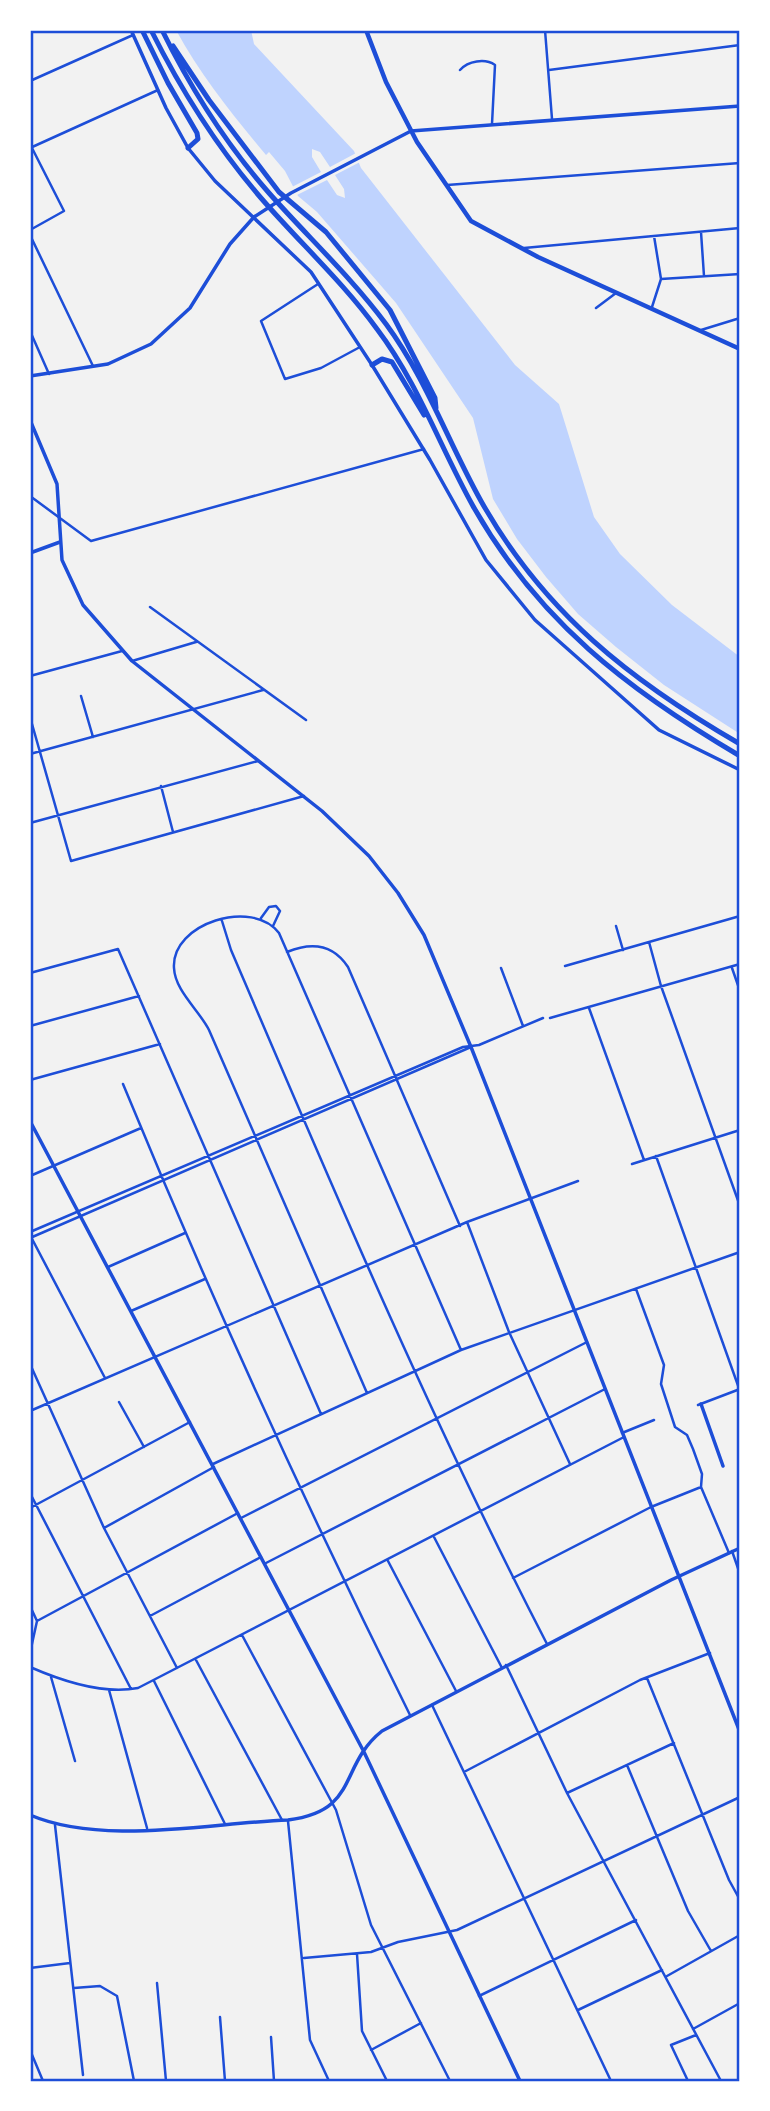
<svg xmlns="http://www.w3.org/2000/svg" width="770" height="2111" viewBox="0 0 770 2111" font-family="Mulish,sans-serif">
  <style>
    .water { fill: #bfd3fe }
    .pier { fill: #f2f2f2 }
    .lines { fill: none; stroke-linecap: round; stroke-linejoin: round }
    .minor { stroke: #1d4ed8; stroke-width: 2.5 }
    .tertiary { stroke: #1d4ed8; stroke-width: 3.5 }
    .secondary { stroke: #1d4ed8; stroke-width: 3.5 }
    .primary { stroke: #1d4ed8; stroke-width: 4.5 }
    .motorway { stroke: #1d4ed8; stroke-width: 5 }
    .neatline { fill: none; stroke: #1d4ed8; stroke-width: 2.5 }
  </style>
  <rect width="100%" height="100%" fill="#f2f2f2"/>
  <path class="water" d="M176,30h75l3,14 100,107 7,17 154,197 44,39 35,113 26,37 52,51 68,52v77l-76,-49 -48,-38 -38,-33 -32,-37 -29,-38 -24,-40 -20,-81 -77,-115 -79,-91 -19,-16 -13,-25 -16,-19 -3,3c-34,-41 -65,-79 -90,-125z"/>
  <path class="pier" d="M312,149l8,3 10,15 28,-15 4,9 -27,14 9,14 1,9 -8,-3 -10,-15 -32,16 -5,-8 31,-16 -9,-15z"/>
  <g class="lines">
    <path class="minor" d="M545,30l7,89
      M460,70c8,-9 25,-12 35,-5l-3,59
      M549,70l191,-25
      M30,81l103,-46
      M30,148l128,-58
      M447,185l293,-22
      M30,230l34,-19 -32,-63
      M701,232l3,44
      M30,235l63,131
      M524,248l216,-20
      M661,279l79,-5
      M318,284l-57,37 24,58 36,-11 39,-21
      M652,307l9,-28 -7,-43
      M596,308l20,-15
      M701,330l39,-12
      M30,331l19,43
      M30,496l61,45 333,-92
      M150,607l156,113
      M132,661l64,-19
      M30,676l92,-25
      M81,696l12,41
      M30,717l41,144 233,-65
      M30,754l233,-64
      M161,786l12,46
      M30,823l228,-62
      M261,918l8,-11 7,-1 4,5 -7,15
      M222,921l9,29c100,234 199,468 316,694
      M616,926l7,24
      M649,942l12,44 79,220
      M287,952c24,-10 46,-8 61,15l112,259
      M565,966l175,-50
      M501,968l22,58
      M732,968l8,23
      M30,973l88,-24 203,465
      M589,1008l55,152
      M550,1018l190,-54
      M30,1026l109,-30
      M30,1080l130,-36
      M123,1084c88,214 184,424 287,631
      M656,1156l84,235
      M632,1164l108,-34
      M30,1176l111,-48
      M467,1222l42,110 61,132
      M30,1232l412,-176 21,-9 16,-2 64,-27
      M30,1235l75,143
      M30,1238l441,-191
      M108,1267l77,-34
      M636,1289l28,76 -3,19 14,43 12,8 6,14 9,25 -1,13
      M131,1311l74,-32
      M30,1364l74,164 73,140
      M367,1393l-158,-363c-10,-20 -34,-39 -35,-62 -3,-45 79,-70 105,-35l182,417
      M119,1402l25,45
      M698,1405l42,-16
      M30,1411l437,-189 111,-41
      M622,1433l32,-13
      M213,1464l248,-114 279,-98
      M30,1493l101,196
      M30,1508l160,-86
      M241,1518l346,-176
      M104,1528l110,-61
      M434,1537l68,131
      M732,1551l8,23
      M388,1561l68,130
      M266,1563l339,-174
      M513,1578l138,-71 50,-20 28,66
      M30,1606l7,15 -7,32
      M150,1616l111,-59
      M37,1621l201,-108
      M242,1635l94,175 35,115 79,156
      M196,1660l86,160
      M506,1665l61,128 154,288
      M30,1667c32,14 73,28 108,21l486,-251
      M51,1677l24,84
      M647,1678l82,202 11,20
      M154,1681l71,143
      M109,1690l38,138
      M432,1705l179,376
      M627,1765l61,146 23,40
      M464,1772l176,-92 70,-27
      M567,1793l107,-50
      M288,1821l22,219 19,41
      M55,1825l28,250
      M357,1954l5,77 25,50
      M304,1958l67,-6 27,-10 59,-12 283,-133
      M30,1968l40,-5
      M667,1976l73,-41
      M157,1983l9,98
      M74,1988l26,-2 17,10 17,85
      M479,1996l157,-76
      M578,2010l84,-40
      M220,2017l5,64
      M693,2029l47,-26
      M271,2037l3,44
      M30,2050l13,31
      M371,2050l50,-27
      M688,2081l-17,-36 25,-10"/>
    <path class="tertiary" d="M131,30l35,78 22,40
      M372,365l58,95 56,100 49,60 124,110 81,40
      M30,553l30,-11
      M30,1121l334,631 156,329
      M701,1404l22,62
      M30,1815c73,31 179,8 258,5 72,-9 50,-54 94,-89l289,-151 69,-32"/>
    <path class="secondary" d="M188,148l27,33 96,91 61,93
      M30,376l78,-12 43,-20 39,-36 40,-64 24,-27 37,-24 120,-62 329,-25
      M30,420l27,64 5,76 21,45 49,56 190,150 47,45 29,37 26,42 47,112 269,685"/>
    <path class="primary" d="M366,30l20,52 31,60 54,79 67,36 202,92"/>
    <path class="motorway" d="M142,30l26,53 29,50 1,6 -10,9
      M151,30c30,60 66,117 110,168 38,44 82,84 116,131 41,54 63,118 96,177 65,115 155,184 267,250
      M162,30c29,59 64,114 107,163 39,44 82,84 117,131 40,54 62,118 95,177 63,112 150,180 259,243
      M173,46l36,54 70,92 47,40 64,78 45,88 1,10
      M372,365l10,-6 10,3 32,53"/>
  </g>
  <rect width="770" height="2111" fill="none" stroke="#ffffff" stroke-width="63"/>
  <rect x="32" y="32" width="706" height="2048" class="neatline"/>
</svg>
